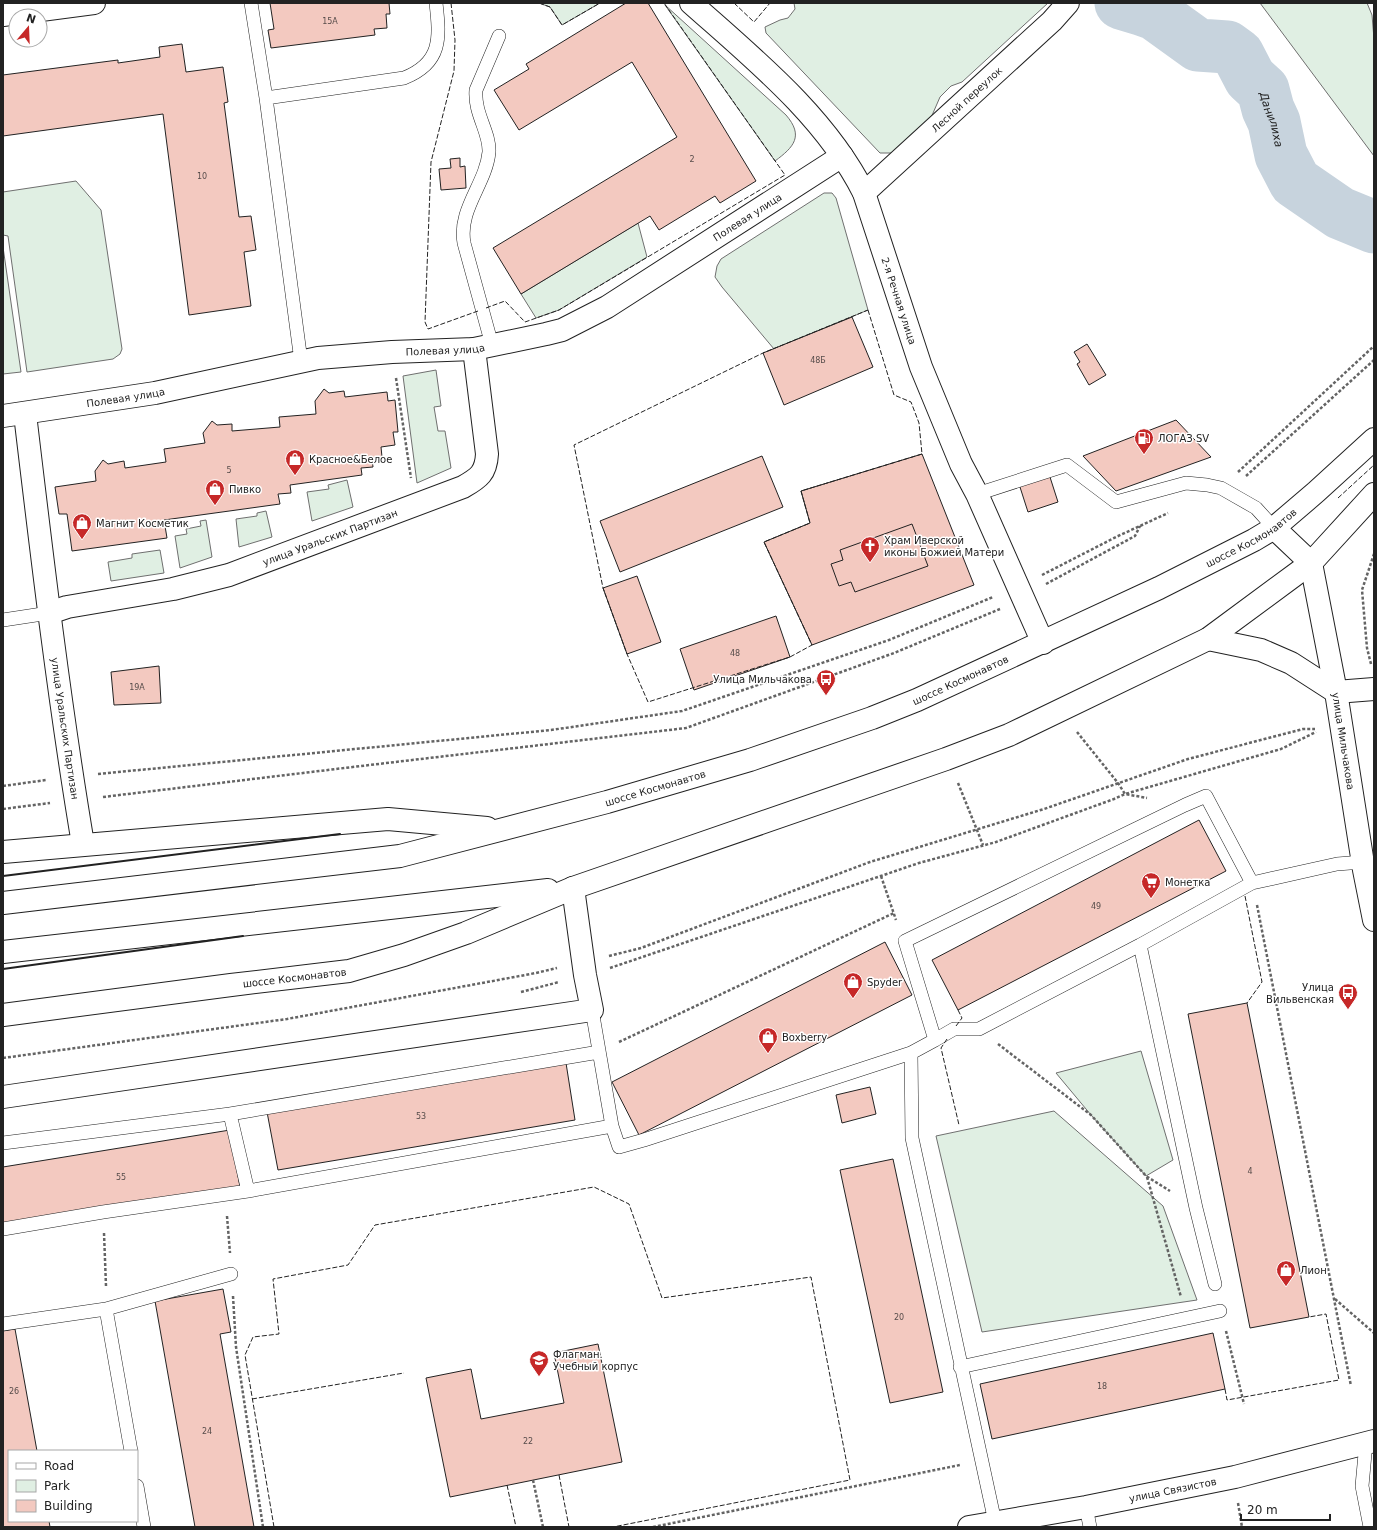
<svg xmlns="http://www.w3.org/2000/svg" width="1377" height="1530" viewBox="0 0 1377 1530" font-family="'DejaVu Sans',sans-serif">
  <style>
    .green { fill: #e0efe3; stroke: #6f6f6f }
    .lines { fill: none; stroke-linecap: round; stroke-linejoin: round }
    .river { stroke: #c7d3dd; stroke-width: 53 }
    .building { fill: #f3c9c0; stroke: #222 }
    .service-casing { stroke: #222; stroke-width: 14 }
    .minor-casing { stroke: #222; stroke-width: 24 }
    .tertiary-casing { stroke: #222; stroke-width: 24 }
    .primary-casing { stroke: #222; stroke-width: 24 }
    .path { stroke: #646464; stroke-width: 2.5; stroke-dasharray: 3 2; stroke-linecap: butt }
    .service { stroke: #fff; stroke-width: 13 }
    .minor { stroke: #fff; stroke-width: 22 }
    .tertiary { stroke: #fff; stroke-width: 22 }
    .primary { stroke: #fff; stroke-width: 22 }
    .fence { stroke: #222; stroke-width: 1; stroke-dasharray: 5 2; stroke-linecap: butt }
    .wall { stroke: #222; stroke-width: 2 }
    .labels { text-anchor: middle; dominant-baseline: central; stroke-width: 3; stroke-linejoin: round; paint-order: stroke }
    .number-label { font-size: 8px; fill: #564c4a }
    .street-label { font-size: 10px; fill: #222; stroke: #fff }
    .poi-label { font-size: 10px; fill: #222; stroke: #fff; text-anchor: start }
    .water-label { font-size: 11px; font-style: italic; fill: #222; stroke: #fff }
  </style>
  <rect width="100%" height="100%" fill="#fff"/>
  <path class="green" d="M539,3h61l-38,22 -12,-18z
    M794,3h254l-86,79 -11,4 -11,11 -10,23 -31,29 -8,4h-11l-114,-120 -1,-6 15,-7 8,-2 7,-9z
    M1260,3h107l5,12 2,24v117z
    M665,5l121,110c18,21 8,32 -11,46z
    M76,181l25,29 21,139 -2,5 -7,5 -86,13 -19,-136 -5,-1v-43z
    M824,193h8l4,5 32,112 -94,39 -52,-62 -7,-10 2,-11 4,-7z
    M638,223l9,34 -88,53 -23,8 -15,-24z
    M3,247l18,125 -18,2z
    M436,370l5,36 -7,1 4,24h7l6,37 -34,15 -14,-107z
    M347,480l6,27 -41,14 -5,-29 22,-3 -1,-4z
    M266,511l6,26 -33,10 -3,-28 21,-3v-3z
    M206,520l6,37 -32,11 -5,-32 12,-2 -1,-5 15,-3 -1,-5z
    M160,550l4,23 -53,8 -3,-19 24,-4v-4z
    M1141,1051l32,109 -27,16 -55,-61 -35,-42z
    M1054,1111l109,95 34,94 -215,32 -46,-196z"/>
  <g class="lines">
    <path class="river" id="s1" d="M1121,3l20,6 14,5 43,31 29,2 11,8 12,23 13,12 5,19 6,13 7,33 14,27 45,31 34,14"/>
  </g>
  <path class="building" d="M270,3h119l1,11h-4l1,14 -13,1 1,6 -104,13 -3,-18 6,-1z
    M626,3h22l108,178 -36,22 -5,-7 -56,34 -9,-14 -129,78 -28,-46 184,-111 -45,-75 -113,68 -25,-40 35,-21 -3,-5z
    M182,44l4,28 37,-5 5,35 -4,1 15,114 12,-1 5,34 -12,2 7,54 -62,9 -26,-201 -160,22v-61l115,-15v3l42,-6 -1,-10z
    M460,158v9l5,-1 1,22 -25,2 -2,-21 12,-1 -1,-9z
    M852,317l21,50 -89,38 -21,-52z
    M1087,344l19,31 -17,10 -12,-21 3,-2 -6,-10z
    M324,389l5,4 15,-2 1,6 42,-5 1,9 7,-1 3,32h-5l2,13 -14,2 1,10 -10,1 1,9 -12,1 1,7 -72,10 1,8 -13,1 2,10 -116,16 3,18 -95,13 -5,-37h-8l-4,-27 41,-6 -1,-10 8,-11 5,4 16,-3 1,7 41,-6 -2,-13 41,-6 -2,-10 9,-12 5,4 15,-1v7l48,-4 -1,-10 37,-3 -1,-13z
    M1176,420l35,37 -95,34 -33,-35z
    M922,454l52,131 -162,60 -48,-103 46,-19 -9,-32z
    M762,456l21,51 -163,65 -20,-51z
    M1049,474l9,28 -30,10 -9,-28z
    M912,524l16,42 -73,26 -4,-10 -12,4 -8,-22 12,-4 -3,-10z
    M637,576l24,66 -34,12 -24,-66z
    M776,616l14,41 -96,33 -14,-41z
    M159,666l2,37 -47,2 -3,-33z
    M1199,820l27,51 -268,139 -26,-50z
    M885,942l27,53 -273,140 -27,-53z
    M1247,1003l62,314 -59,11 -62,-314z
    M566,1063l9,57 -297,50 -11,-58z
    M870,1087l6,27 -34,9 -6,-28z
    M230,1130l10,57 -237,38v-58z
    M893,1159l50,233 -53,11 -50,-233z
    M223,1289l8,43 -11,2 34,193h-59l-40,-226z
    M15,1329l22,122h-28v70h40l1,6h-47v-196z
    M1213,1333l12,56 -233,50 -12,-55z
    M598,1344l24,118 -172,35 -24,-119 45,-9 10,50 83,-16 -10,-50z"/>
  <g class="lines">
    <defs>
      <path id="service" d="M251,3l15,95 35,263
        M266,98l138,-20c38,-15 36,-40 32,-75
        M492,345l-28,-102c-6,-34 22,-59 25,-91 1,-20 -15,-38 -13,-62l23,-54
        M977,494l90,-29 49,37 70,-19 21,2 14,3 35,20 18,20
        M3,620l46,-7
        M1140,945l56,263 19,76
        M592,1010l20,116
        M935,1040l19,-11h25l161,-84 112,-62 85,-19 26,-2
        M230,1114l18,77
        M3,1143l227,-29 369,-62
        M3,1229l100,-17 145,-21 364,-65 7,21 25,-7 267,-87
        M106,1309l25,142
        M3,1324l103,-15 125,-35
        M960,1367l260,-56
        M1366,1443l-4,43 8,41
        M137,1486l7,41
        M1086,1507l4,20
        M995,1522l-83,-384 -1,-85 24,-13 -30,-99 280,-136 21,-9 46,87"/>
      <g id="minor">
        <path id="s2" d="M691,3c63,56 135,114 173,190l57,174 40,97 16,30 66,149"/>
        <path d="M3,15l91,-12"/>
        <path id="s3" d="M864,193l188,-172 16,-18"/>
        <path id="s4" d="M25,414c17,143 34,287 58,430"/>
        <path id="s5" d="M3,416l152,-23 163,-35 74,-6 82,-3 72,-15 16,-4 45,-23 235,-151"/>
        <path id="s6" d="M49,613l18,-6 106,-18 56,-14 234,-88c16,-9 23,-14 24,-33l-13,-105"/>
        <path d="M1336,692l38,-3"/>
        <path d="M3,1097l589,-87 -7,-35 -12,-87"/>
      </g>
      <g id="tertiary">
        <path id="s7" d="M1274,528l37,35 25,129 28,178 10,50"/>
        <path d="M1208,639l53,11 30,13 45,29"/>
        <path id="s8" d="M969,1527l117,-20 149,-30 139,-36"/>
      </g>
      <g id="primary">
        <path d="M3,852l385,-33 99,9"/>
        <path id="s9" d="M3,903l397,-47 207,-54 143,-42 122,-42 45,-18 242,-112 95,-48 20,-12 42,-36 58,-53"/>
        <path d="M3,952l545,-62"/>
        <path id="s10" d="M3,1015l228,-30 118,-14 55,-16 62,-22 107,-45 373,-129 63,-24 199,-96 103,-76 63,-69"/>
      </g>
    </defs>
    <use href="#service" class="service-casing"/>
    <use href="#minor" class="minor-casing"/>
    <use href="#tertiary" class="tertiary-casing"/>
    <use href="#primary" class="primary-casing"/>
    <path class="path" d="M396,378l15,100
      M1238,472l136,-126
      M1246,476l128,-116
      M1042,575l74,-38 52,-24
      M1046,584l89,-48 5,-10
      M1371,664l-4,-16 -5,-58 12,-36
      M1077,732l41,51 7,11 22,4
      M98,774l453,-44 131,-19 207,-71 104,-43
      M958,783l25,62
      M3,786l43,-6
      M103,797l258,-31 325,-38 208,-75 106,-44
      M3,809l47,-6
      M881,876l15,44
      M1257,905l94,481
      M609,956l32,-8 229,-86 174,-53 144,-50 115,-30h12
      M610,968l309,-105 77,-21 118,-43 11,-5 156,-45 35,-17
      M521,992l38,-10
      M619,1042l275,-129
      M998,1044l93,71 55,61 24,15
      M3,1058l284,-39 249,-46 21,-5
      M1147,1177l34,120
      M227,1216l3,37
      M104,1233l2,53
      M233,1296l3,51 27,180
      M1335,1299l39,34
      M1226,1331l18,73
      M533,1480l10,47
      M1238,1503l4,24
      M653,1527l307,-62"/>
    <use href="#service" class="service"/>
    <use href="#minor" class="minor"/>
    <use href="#tertiary" class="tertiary"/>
    <use href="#primary" class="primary"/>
    <path class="fence" d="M451,3l4,37 -1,31 -23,91 -6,160 3,7 50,-18
      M539,3l11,4 12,18 38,-22
      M734,3l20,19 16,-19
      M486,308l19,-7 20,21 34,-12 226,-135 -121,-172
      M868,310l26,85 17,7 8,21 3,31 -121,37 9,32 -46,19 48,103 -22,12 -142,45 -21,-48 -24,-66 -29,-143 189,-92z
      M1338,498l36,-33
      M1245,896l17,86 -15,21
      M956,1026l6,-8 -4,-8
      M947,1039l-6,9 18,77
      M1225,1389l2,11 112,-20 -13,-66 -17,3
      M252,1399l152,-26
      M559,1475l10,52
      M507,1485l9,42
      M274,1527l-29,-172 8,-18 26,-3 -6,-55 75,-14 27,-40 219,-38 35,17 33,94 149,-21 39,203 -237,47"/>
    <path class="wall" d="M3,876l337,-42
      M3,969l240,-33"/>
  </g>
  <defs>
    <symbol id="fuel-pin" viewBox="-11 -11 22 30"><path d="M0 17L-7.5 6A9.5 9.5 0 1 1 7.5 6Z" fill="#c62828" stroke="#fff"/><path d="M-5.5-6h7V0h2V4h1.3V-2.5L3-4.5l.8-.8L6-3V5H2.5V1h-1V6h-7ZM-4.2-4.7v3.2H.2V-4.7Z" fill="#fff"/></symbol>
    <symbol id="shop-pin" viewBox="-11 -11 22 30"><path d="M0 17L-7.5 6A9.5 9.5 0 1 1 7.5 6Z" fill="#c62828" stroke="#fff"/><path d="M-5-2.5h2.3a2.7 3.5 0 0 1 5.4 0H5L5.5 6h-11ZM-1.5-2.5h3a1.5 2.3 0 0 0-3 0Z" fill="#fff"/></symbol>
    <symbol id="church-pin" viewBox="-11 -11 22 30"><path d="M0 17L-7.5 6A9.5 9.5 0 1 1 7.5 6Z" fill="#c62828" stroke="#fff"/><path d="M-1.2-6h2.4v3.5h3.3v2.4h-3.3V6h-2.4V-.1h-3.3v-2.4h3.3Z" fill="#fff"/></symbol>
    <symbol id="bus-pin" viewBox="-11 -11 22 30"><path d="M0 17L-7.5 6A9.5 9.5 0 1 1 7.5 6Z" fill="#c62828" stroke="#fff"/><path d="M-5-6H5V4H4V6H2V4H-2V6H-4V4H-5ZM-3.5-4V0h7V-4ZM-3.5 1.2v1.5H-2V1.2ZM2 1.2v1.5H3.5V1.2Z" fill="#fff"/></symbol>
    <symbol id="supermarket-pin" viewBox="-11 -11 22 30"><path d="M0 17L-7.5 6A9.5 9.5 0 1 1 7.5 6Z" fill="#c62828" stroke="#fff"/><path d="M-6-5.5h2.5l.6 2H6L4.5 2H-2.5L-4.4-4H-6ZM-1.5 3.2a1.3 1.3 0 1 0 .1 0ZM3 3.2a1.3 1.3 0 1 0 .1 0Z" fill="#fff"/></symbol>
    <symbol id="school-pin" viewBox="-11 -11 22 30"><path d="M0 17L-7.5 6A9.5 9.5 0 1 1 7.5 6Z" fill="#c62828" stroke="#fff"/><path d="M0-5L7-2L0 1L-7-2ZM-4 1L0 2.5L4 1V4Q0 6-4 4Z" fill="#fff"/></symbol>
  </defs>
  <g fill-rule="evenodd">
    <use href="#fuel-pin" x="1133" y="427" width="22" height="30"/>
    <use href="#shop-pin" x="284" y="448" width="22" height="30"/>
    <use href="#shop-pin" x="204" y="478" width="22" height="30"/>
    <use href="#shop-pin" x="71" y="512" width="22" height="30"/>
    <use href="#church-pin" x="859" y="535" width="22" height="30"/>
    <use href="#bus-pin" x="815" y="668" width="22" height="30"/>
    <use href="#supermarket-pin" x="1140" y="871" width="22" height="30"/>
    <use href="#shop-pin" x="842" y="971" width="22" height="30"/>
    <use href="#bus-pin" x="1337" y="982" width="22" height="30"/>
    <use href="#shop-pin" x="757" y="1026" width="22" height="30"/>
    <use href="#shop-pin" x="1275" y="1259" width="22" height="30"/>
    <use href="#school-pin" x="528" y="1349" width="22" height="30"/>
  </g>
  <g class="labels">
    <g class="number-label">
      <text x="330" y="21">15А</text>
      <text x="692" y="159">2</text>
      <text x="202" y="176">10</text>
      <text x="818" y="360">48Б</text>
      <text x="229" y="470">5</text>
      <text x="735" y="653">48</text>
      <text x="137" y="687">19А</text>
      <text x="1096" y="906">49</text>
      <text x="421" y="1116">53</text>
      <text x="1250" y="1171">4</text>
      <text x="121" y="1177">55</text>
      <text x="899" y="1317">20</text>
      <text x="1102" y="1386">18</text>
      <text x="14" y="1391">26</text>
      <text x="207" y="1431">24</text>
      <text x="528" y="1441">22</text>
    </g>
    <g class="street-label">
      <text stroke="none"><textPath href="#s3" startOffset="139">Лесной переулок</textPath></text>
      <text stroke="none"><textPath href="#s5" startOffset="784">Полевая улица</textPath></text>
      <text stroke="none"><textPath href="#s2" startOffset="372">2-я Речная улица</textPath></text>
      <text stroke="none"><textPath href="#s5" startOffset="448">Полевая улица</textPath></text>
      <text stroke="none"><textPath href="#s5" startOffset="124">Полевая улица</textPath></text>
      <text stroke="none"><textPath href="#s6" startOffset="292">улица Уральских Партизан</textPath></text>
      <text stroke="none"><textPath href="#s9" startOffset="1312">шоссе Космонавтов</textPath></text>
      <text stroke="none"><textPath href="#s9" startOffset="988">шоссе Космонавтов</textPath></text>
      <text stroke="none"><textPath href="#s4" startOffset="317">улица Уральских Партизан</textPath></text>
      <text stroke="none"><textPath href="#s7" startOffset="232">улица Мильчакова</textPath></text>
      <text stroke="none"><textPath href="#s9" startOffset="664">шоссе Космонавтов</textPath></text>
      <text stroke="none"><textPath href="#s10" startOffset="294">шоссе Космонавтов</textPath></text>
      <text stroke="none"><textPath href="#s8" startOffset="207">улица Связистов</textPath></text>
    </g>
    <g class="poi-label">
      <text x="1158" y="438">ЛОГАЗ SV</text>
      <text x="309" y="459">Красное&amp;Белое</text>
      <text x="229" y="489">Пивко</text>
      <text x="96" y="523">Магнит Косметик</text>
      <text x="884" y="540">Храм Иверской<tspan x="884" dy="12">иконы Божией Матери</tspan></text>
      <text x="812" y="679" text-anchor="end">Улица Мильчакова</text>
      <text x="1165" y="882">Монетка</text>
      <text x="867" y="982">Spyder</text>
      <text x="1334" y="987" text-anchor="end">Улица<tspan x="1334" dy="12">Вильвенская</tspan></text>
      <text x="782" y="1037">Boxberry</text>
      <text x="1300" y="1270">Лион</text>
      <text x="553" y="1354">Флагман.<tspan x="553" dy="12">Учебный корпус</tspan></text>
    </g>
    <g class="water-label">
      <text stroke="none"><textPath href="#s1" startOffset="206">Данилиха</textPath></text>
    </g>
  </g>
  <rect width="1377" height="1530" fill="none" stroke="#222222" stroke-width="8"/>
  <rect x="8" y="1450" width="130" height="72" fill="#ffffff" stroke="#a7a7a7"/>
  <rect x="16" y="1463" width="20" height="6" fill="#ffffff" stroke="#a7a7a7"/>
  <text x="44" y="1470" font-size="12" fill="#222222">Road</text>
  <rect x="16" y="1480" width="20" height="12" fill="#e0efe3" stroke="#a7a7a7"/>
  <text x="44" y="1490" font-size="12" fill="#222222">Park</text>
  <rect x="16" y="1500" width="20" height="12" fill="#f3c9c0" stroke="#a7a7a7"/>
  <text x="44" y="1510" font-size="12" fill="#222222">Building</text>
  <g transform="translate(28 28) rotate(19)"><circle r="19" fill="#ffffff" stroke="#a7a7a7"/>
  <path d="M0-3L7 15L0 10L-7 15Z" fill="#c62828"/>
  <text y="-6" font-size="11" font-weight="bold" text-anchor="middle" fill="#222222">N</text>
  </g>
  <path d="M1241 1514v6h89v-6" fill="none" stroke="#222222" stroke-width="2"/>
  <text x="1247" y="1514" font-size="12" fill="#222222" stroke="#ffffff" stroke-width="3" paint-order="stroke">20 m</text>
</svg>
